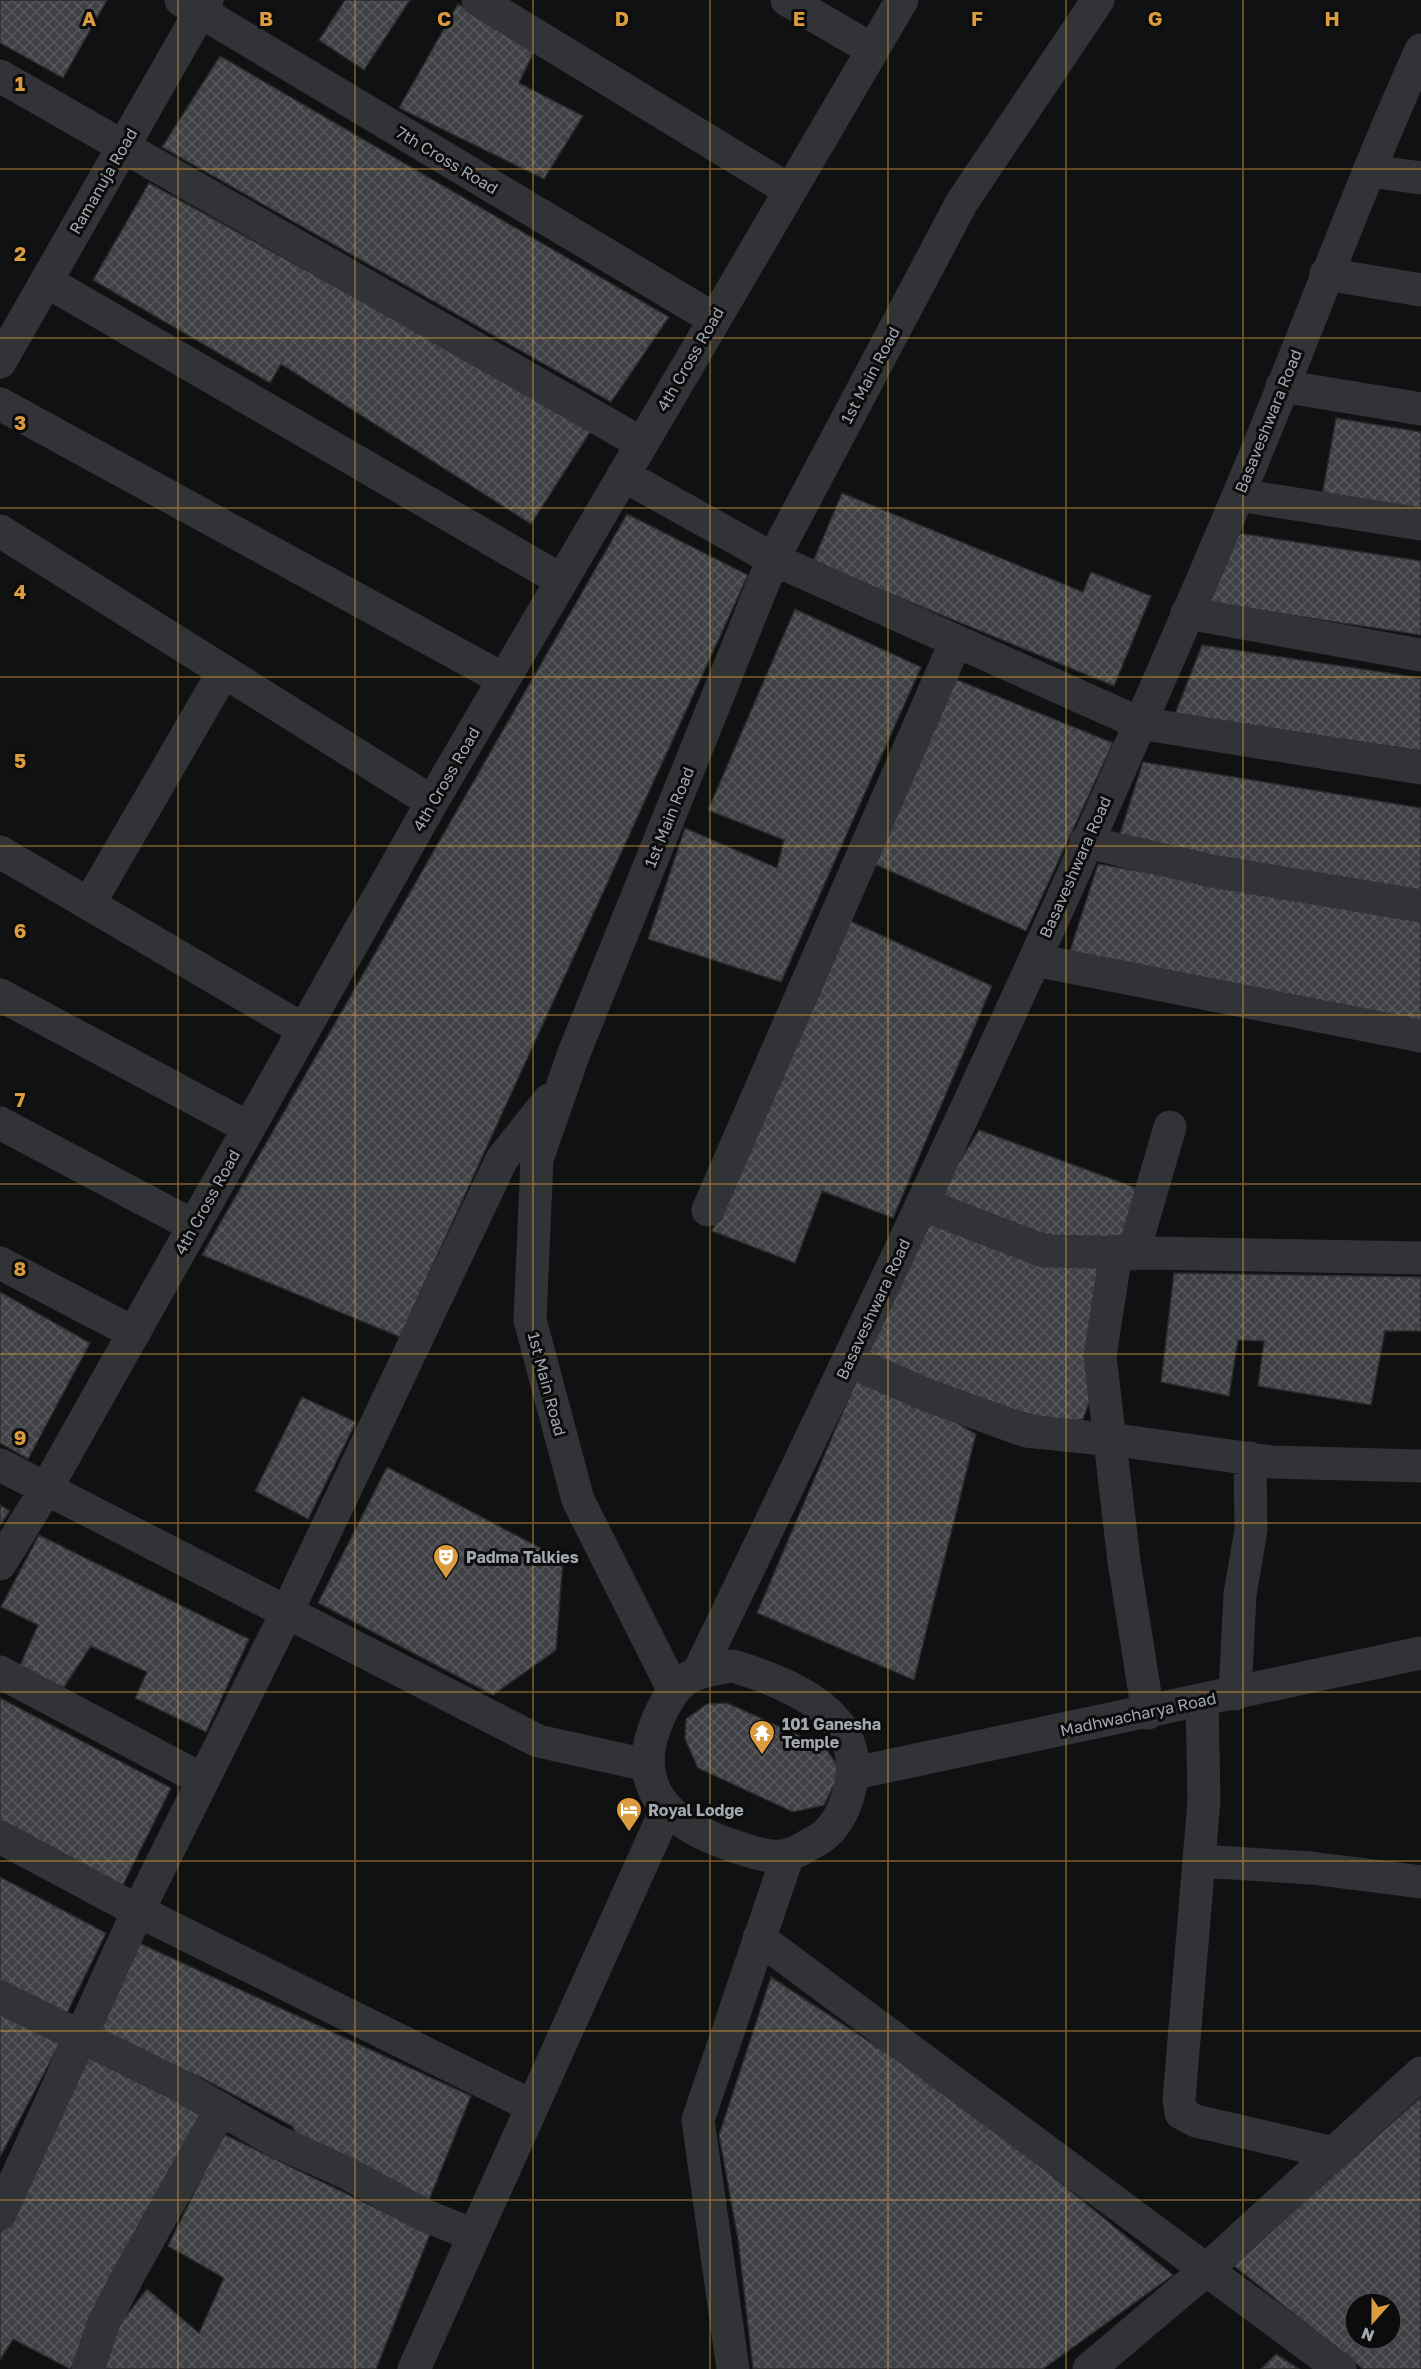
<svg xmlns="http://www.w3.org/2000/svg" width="1421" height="2369" viewBox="0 0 1421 2369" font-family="'Golos Text',sans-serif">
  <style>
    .building { fill: url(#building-cross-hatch); stroke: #2b2b2d; stroke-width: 1.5; fill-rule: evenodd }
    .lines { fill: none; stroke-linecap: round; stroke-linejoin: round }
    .minor { stroke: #323336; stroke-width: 33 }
    .tertiary { stroke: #323336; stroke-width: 33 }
    .grid { fill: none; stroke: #db9b3f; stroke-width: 1.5; stroke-opacity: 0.55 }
    .labels { text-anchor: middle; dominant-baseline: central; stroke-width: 6; stroke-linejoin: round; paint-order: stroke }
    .street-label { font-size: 16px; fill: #a3a8b1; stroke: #0c0c0d }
    .poi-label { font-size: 16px; font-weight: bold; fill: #a3a8b1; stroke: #0c0c0d; text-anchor: start }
    .grid-label { font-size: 20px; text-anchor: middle; font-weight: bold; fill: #db9b3f; stroke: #0c0c0d; stroke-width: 6; stroke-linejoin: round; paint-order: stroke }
  </style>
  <defs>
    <pattern id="building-cross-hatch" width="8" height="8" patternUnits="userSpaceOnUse" patternTransform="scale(1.5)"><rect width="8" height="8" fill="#404145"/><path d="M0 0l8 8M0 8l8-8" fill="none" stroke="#585a5d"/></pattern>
  </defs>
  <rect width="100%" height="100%" fill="#101112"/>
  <path class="building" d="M0,0h107l-44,78 -63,-35z
    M345,0h65l-46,70 -45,-30z
    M458,4l78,43 -17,36 64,33 -39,63 -145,-71z
    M220,56l449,261 -58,85 -449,-255z
    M149,183l443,246 -61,95 -250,-160 -11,19 -177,-103z
    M1336,418l85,14v78l-99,-14z
    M842,493l241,99 8,-20 60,24 -37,90 -301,-124z
    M627,514l121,61 -348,762 -198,-82z
    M1231,532l190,29v74l-216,-33z
    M795,609l126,58 -140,315 -133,-43 37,-111 92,40 7,-28 -76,-30z
    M1202,645l219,33v73l-246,-37z
    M955,679l158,64 -87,188 -154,-68z
    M1143,762l278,46v90l-304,-55z
    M1098,864l323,55v108l-352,-73z
    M848,920l144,66 -99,232 -71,-27 -27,72 -83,-32z
    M979,1130l160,59 -13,46 -42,4 -68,-8 -78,-35z
    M931,1214l172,48 -6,119 -14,38 -13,3 -38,-7 -71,-21 -99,-35z
    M1174,1273l247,4v54h-36l-14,74 -113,-19 6,-45 -26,-1 -9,56 -68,-14z
    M0,1292l90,51 -62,116 -28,-16z
    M862,1367l114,67 -62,246 -157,-67z
    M302,1397l54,25 -48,97 -53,-28z
    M387,1467l176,93 -7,90 -63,45 -175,-92z
    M0,1505l10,6 -10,14z
    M39,1535l210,104 -43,93 -71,-34 12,-26 -56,-26 -31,47 -42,-23 20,-45 -37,-18z
    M0,1698l171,90 -49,99 -122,-65z
    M727,1703l98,44 12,18 -1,16 -12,24 -31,7 -95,-44 -13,-29 1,-20 21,-15z
    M0,1877l106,56 -42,86 -64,-34z
    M137,1942l334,154 -44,109 -120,-56 -15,-23 -88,-47 -106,-47z
    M771,1977l195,128 207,170 -130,94h-290l-15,-130 -19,-104z
    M0,2012l60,31 -60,114z
    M82,2049l125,68 -137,252 -57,-30 -13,21v-127l11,-19z
    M1421,2097v272h-58l-130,-104zM1355,2303h36v36h-36z
    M223,2134l207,100 -54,135h-279l10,-29 40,-51 52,44 25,-55 -56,-32z
    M1276,2354l23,15h-38z"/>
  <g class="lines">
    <path class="minor" d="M181,0l533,319
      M478,0l311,190
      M787,0l86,50
      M0,76l641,367
      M1369,171l52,7
      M1326,274l95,16
      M46,281l515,299
      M1282,386l139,23
      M0,404l503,275
      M623,475l150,84 366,164 282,45
      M1239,495l182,29
      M0,531l432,271
      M1187,613l234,42
      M1086,842l126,29 209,35
      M0,852l304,178
      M89,904l135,-233
      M1035,960l386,76
      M0,995l249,133
      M0,1123l194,103
      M922,1204l122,47 377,7
      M708,1210l248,-569
      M1116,1253l-16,103 24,205 24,152
      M1133,1254l37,-127
      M0,1263l134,70
      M849,1361l78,34 99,36 98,10 148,21 149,4
      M0,1465l538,276 109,24
      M0,1564l46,-75 386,-687 470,-802
      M0,1672l203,108
      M673,1689l-95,-189 -48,-180 7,-161 37,-106 199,-494 189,-357 136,-202
      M1235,1694l5,-100 11,-64 -1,-72
      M1202,1701l2,99 -25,300 2,13 15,8 138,32
      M0,1837l138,74 394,195
      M1200,1861l111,7 110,14
      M759,1938l581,431
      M0,1997l181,89 93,54 71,32 81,44 48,19
      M0,2214l138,-303 149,-299 215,-453 47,-59
      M88,2369l16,-47 24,-46 93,-167
      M733,2369l-35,-249 90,-265
      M1089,2369l116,-98 216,-198"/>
    <path class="tertiary" d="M0,362l207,-362
      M733,1666c59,18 137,49 116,126 -5,20 -16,41 -35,50 -8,4 -16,10 -24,12 -17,6 -38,-2 -53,-7 -64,-20 -110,-57 -79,-128 19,-42 30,-46 75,-53z
      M699,1671c188,-388 372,-778 539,-1175 63,-148 117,-300 183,-446
      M855,1773l566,-120
      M414,2369l253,-561"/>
  </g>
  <path class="grid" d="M178,0v2369M355,0v2369M533,0v2369M710,0v2369M888,0v2369M1066,0v2369M1243,0v2369M0,169h1421M0,338h1421M0,508h1421M0,677h1421M0,846h1421M0,1015h1421M0,1184h1421M0,1354h1421M0,1523h1421M0,1692h1421M0,1861h1421M0,2031h1421M0,2200h1421"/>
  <defs>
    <symbol id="theatre-pin" viewBox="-11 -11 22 30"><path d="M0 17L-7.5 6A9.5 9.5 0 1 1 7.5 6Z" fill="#db9b3f" stroke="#0c0c0d"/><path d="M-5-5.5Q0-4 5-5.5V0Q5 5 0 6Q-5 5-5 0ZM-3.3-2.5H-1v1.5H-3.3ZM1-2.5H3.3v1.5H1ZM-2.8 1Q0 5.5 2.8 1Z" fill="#fff"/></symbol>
    <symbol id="temple-pin" viewBox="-11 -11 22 30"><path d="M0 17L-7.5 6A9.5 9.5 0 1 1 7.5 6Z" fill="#db9b3f" stroke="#0c0c0d"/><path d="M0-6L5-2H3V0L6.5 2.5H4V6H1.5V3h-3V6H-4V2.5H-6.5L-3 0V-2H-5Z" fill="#fff"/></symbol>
    <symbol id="hotel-pin" viewBox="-11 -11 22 30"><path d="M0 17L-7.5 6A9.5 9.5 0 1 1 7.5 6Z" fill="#db9b3f" stroke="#0c0c0d"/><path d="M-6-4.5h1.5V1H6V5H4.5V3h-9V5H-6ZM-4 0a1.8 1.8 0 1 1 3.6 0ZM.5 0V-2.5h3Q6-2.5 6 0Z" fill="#fff"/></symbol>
  </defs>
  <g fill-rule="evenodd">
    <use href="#theatre-pin" x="431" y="1542" width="30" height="40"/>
    <use href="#temple-pin" x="747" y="1718" width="30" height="40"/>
    <use href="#hotel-pin" x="614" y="1795" width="30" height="40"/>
  </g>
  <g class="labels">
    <g class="street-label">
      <text transform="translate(447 160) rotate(31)">7th Cross Road</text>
      <text transform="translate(103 181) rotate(-60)">Ramanuja Road</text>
      <text transform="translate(690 359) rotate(-60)">4th Cross Road</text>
      <text transform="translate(870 375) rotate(-62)">1st Main Road</text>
      <text transform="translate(1268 421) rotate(-68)">Basaveshwara Road</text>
      <text transform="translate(446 779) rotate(-60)">4th Cross Road</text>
      <text transform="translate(669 817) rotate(-68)">1st Main Road</text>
      <text transform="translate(1075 867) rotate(-66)">Basaveshwara Road</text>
      <text transform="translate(207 1202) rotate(-61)">4th Cross Road</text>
      <text transform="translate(873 1309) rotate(-65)">Basaveshwara Road</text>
      <text transform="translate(547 1384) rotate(75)">1st Main Road</text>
      <text transform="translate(1138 1714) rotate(-12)">Madhwacharya Road</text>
    </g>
    <g class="poi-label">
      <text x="466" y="1557">Padma Talkies</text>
      <text x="782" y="1724">101 Ganesha<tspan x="782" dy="18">Temple</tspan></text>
      <text x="648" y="1810">Royal Lodge</text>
    </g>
  </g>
  <g class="grid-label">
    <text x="89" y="26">A</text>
    <text x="266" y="26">B</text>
    <text x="444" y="26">C</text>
    <text x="622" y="26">D</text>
    <text x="799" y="26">E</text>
    <text x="977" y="26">F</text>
    <text x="1155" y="26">G</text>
    <text x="1332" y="26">H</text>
    <text x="20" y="91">1</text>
    <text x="20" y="261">2</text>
    <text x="20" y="430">3</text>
    <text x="20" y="599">4</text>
    <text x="20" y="768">5</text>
    <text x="20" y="938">6</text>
    <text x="20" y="1107">7</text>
    <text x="20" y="1276">8</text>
    <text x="20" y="1445">9</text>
  </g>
  <g transform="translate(1373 2321) rotate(201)"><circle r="28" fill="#0c0c0d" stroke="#484a4f" stroke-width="1.5"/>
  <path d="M0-4.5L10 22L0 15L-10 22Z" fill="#db9b3f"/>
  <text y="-9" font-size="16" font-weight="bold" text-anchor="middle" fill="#a3a8b1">N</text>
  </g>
</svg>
